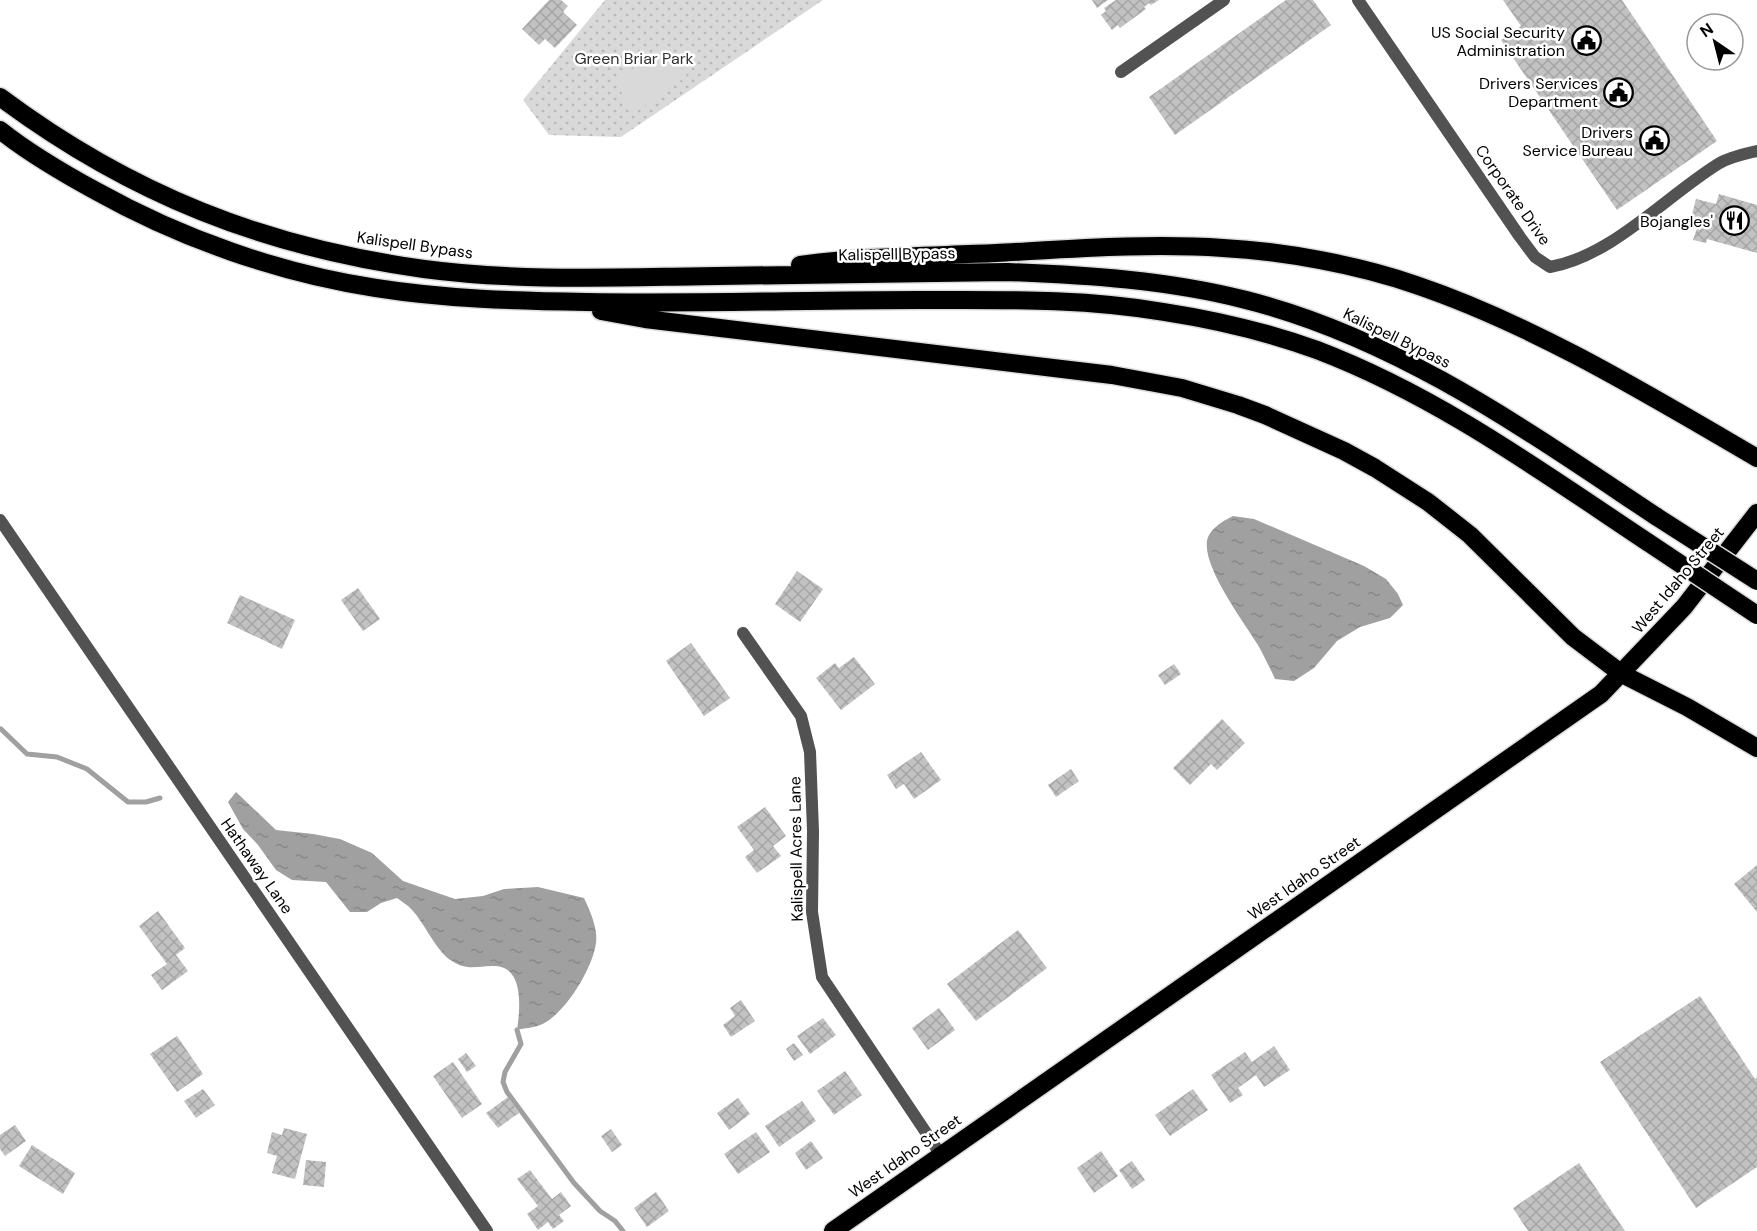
<svg xmlns="http://www.w3.org/2000/svg" width="1757" height="1231" viewBox="0 0 1757 1231" font-family="'DM Sans',sans-serif">
  <style>
    .park { fill: url(#park-dots) }
    .pitch { fill: #d9d9d9 }
    .water { fill: url(#water-ripples) }
    .lines { fill: none; stroke-linecap: round; stroke-linejoin: round }
    .stream { stroke: #a0a0a0; stroke-width: 5 }
    .building { fill: url(#building-cross-hatch) }
    .highway-casing { stroke: #dbdbdb; stroke-width: 21 }
    .street { stroke: #525252; stroke-width: 12 }
    .highway { stroke: #000; stroke-width: 18 }
    .highway-bridge-casing { stroke: #dbdbdb; stroke-width: 21; stroke-linecap: butt }
    .highway-bridge { stroke: #000; stroke-width: 18 }
    .labels { text-anchor: middle; dominant-baseline: central; stroke-width: 5; stroke-linejoin: round; paint-order: stroke }
    .poi-label { font-size: 16px; fill: #000; stroke: #fff; text-anchor: end }
    .park-label { font-size: 16px; fill: #303030; stroke: #fff }
    .street-label { font-size: 16px; fill: #000; stroke: #fff }
  </style>
  <defs>
    <pattern id="park-dots" width="8" height="8" patternUnits="userSpaceOnUse" patternTransform="scale(1.5)"><rect width="8" height="8" fill="#d9d9d9"/><path d="M2 2h.1M6 6h.1" fill="none" stroke="#b8b8b8" stroke-width="1.8" stroke-linecap="round"/></pattern>
    <pattern id="water-ripples" width="26" height="14" patternUnits="userSpaceOnUse" patternTransform="scale(1.5)"><rect width="26" height="14" fill="#a0a0a0"/><path d="M2 4q2-2 4 0t4 0M15 11q2-2 4 0t4 0" fill="none" stroke="#888"/></pattern>
    <pattern id="building-cross-hatch" width="8" height="8" patternUnits="userSpaceOnUse" patternTransform="scale(1.5)"><rect width="8" height="8" fill="#c2c2c2"/><path d="M0 0l8 8M0 8l8-8" fill="none" stroke="#a5a5a5"/></pattern>
  </defs>
  <rect width="100%" height="100%" fill="#fff"/>
  <path class="park" d="M605,0h218l-202,137 -72,-2 -26,-35z"/>
  <path class="pitch" d="M665,46l22,30 -52,37 -21,-31z"/>
  <path class="water" d="M1233,516l21,3 110,47 22,13 12,15 5,11 -13,13 -30,9 -23,14 -23,27 -20,13 -19,-2c-5,-11 -11,-23 -17,-34 -14,-23 -55,-77 -51,-104 2,-12 16,-20 26,-25z
    M236,792l40,38 37,4 27,5 32,14 31,28 52,18 28,-3 21,-7 34,-2 46,11c6,13 14,30 12,45 -3,25 -32,73 -56,82 -7,3 -15,3 -23,5 3,-20 8,-66 -25,-64 -15,0 -25,5 -40,-5 -15,-8 -28,-39 -40,-51 -4,-5 -10,-8 -15,-12l-16,5 -14,9h-17l-24,-30 -34,-2 -16,-10 -18,-25 -15,-16 -15,-27z"/>
  <g class="lines">
    <path class="stream" d="M1,729l26,25 30,3 30,12 41,33h18l14,-4
      M517,1030l4,14 -16,28 -2,10 4,10 67,91 26,28 15,10 8,10"/>
  </g>
  <path class="building" d="M549,0h12l7,6 -5,6 14,13 -22,23 -10,-9 -6,6 -17,-16z
    M1092,0h16l-11,8z
    M1116,0h43l-8,5 -2,-2 -5,4 2,2 -26,19 -2,-3 -6,5 -11,-15 5,-4 -2,-3z
    M1286,0h27l18,25 -156,110 -26,-38z
    M1503,0h119l95,141 -100,69 -116,-170 20,-14z
    M1719,194l38,11v48l-50,-14 -1,4 -13,-3 5,-15 -8,-3 6,-23 20,5z
    M797,571l26,18 -23,33 -25,-18z
    M358,588l22,31 -17,12 -22,-31z
    M240,595l55,25 -13,29 -55,-26z
    M691,643l39,55 -26,18 -38,-55z
    M854,657l21,27 -34,26 -25,-32 19,-15 4,5z
    M1174,664l7,10 -16,11 -7,-10z
    M1222,719l23,24 -28,27 -6,-6 -21,21 -17,-17z
    M921,752l20,28 -27,19 -10,-15 -8,5 -9,-14z
    M1071,769l8,12 -23,16 -8,-12z
    M765,807l21,29 -13,10 8,10 -24,17 -12,-16 9,-7 -17,-23z
    M1757,865v47l-23,-28z
    M158,911l27,37 -9,7 12,16 -26,19 -11,-15 16,-11 -28,-38z
    M1018,930l29,38 -71,53 -29,-37z
    M1700,996l55,83 2,-2v90l-61,41 -96,-146z
    M741,1000l14,21 -24,16 -8,-12 12,-9 -5,-8z
    M939,1008l16,22 -27,20 -16,-22z
    M823,1018l13,17 -26,19 -13,-18z
    M177,1036l26,38 -26,18 -27,-38z
    M794,1043l9,12 -9,6 -8,-12z
    M1274,1046l16,24 -26,17 -8,-12 -18,13 5,7 -13,8 -19,-28 34,-23 7,10z
    M466,1053l10,13 -9,6 -9,-13z
    M453,1062l29,42 -20,14 -29,-42z
    M845,1071l17,24 -28,20 -17,-24z
    M203,1089l12,16 -19,13 -12,-17z
    M1193,1089l15,21 -38,26 -15,-21z
    M508,1097l11,16 -21,15 -12,-15z
    M738,1098l12,16 -21,16 -12,-17z
    M802,1101l14,20 -37,26 -14,-21z
    M15,1125l11,16 -21,15 -5,-7v-14z
    M284,1128l23,6 -12,45 -23,-6 5,-17 -10,-3 5,-21 10,3z
    M611,1129l11,16 -10,7 -11,-16z
    M756,1132l14,20 -32,22 -14,-20z
    M811,1141l12,17 -17,12 -11,-17z
    M32,1145l43,28 -12,21 -44,-28z
    M1101,1151l17,25 -24,17 -17,-25z
    M306,1160l20,2 -2,25 -21,-2z
    M1132,1161l13,19 -13,9 -13,-19z
    M1579,1163l46,68h-97l-15,-23z
    M530,1170l22,29 9,-7 10,14 -12,9 5,6 -11,8 -5,-7 -10,8 -11,-16 11,-8 -21,-27z
    M656,1192l13,19 -22,16 -13,-19z"/>
  <g class="lines">
    <defs>
      <path id="highway" d="M0,97c130,97 264,150 424,172 97,13 197,8 294,7 97,-2 193,-2 290,-4 79,3 160,8 238,28 152,38 283,132 411,217
        M0,130c30,24 63,43 96,61 86,48 183,82 280,97 70,11 140,13 210,14 111,2 222,-2 333,-2 82,0 164,-2 245,12 52,8 103,20 153,38 121,46 225,122 332,193
        M800,265c65,-9 131,-9 196,-12 75,-4 152,-10 227,-5 60,3 136,17 193,37 118,40 233,110 341,173
        M601,311l44,8 467,56 70,13 56,17 27,10 79,36 31,17 53,34 42,33 103,102 49,37 65,33 70,41
        M833,1231l768,-537 83,-87 73,-94"/>
    </defs>
    <use href="#highway" class="highway-casing"/>
    <path class="street" d="M1358,0l162,237 15,20 15,10c62,-11 115,-70 168,-103 11,-7 26,-10 39,-13
      M1121,72l103,-72
      M0,520l487,711
      M743,633l58,83 9,36 3,79 -1,81 10,65 119,178"/>
    <use href="#highway" class="highway"/>
    <defs>
      <path id="highway-bridge" d="M1657,517l100,64
        M1649,543l108,72"/>
    </defs>
    <use href="#highway-bridge" class="highway-bridge-casing"/>
    <use href="#highway-bridge" class="highway-bridge"/>
  </g>
  <defs>
    <symbol id="civic-ring" viewBox="-11 -11 22 22"><circle r="9.5" fill="#fff" stroke="#000" stroke-width="1.5"/><path d="M-.6-6.5H3V-4.5H.6V-3L4-1V1h2V6H-6V1h2V-1L-.6-3ZM-1.2 2.5V6h2.4V2.5Z" fill="#000"/></symbol>
    <symbol id="restaurant-ring" viewBox="-11 -11 22 22"><circle r="9.5" fill="#fff" stroke="#000" stroke-width="1.5"/><path d="M-5-6h1v4h1v-4h1v4h1v-4h1v5L-1.5 .5V6h-2V.5L-5-1ZM5-6V6H3V1.5H1.5Q1.5-4 5-6Z" fill="#000"/></symbol>
  </defs>
  <g fill-rule="evenodd">
    <use href="#civic-ring" x="1570" y="24" width="33" height="33"/>
    <use href="#civic-ring" x="1602" y="76" width="33" height="33"/>
    <use href="#civic-ring" x="1638" y="124" width="33" height="33"/>
    <use href="#restaurant-ring" x="1718" y="204" width="33" height="33"/>
  </g>
  <g class="labels">
    <g class="poi-label">
      <text x="1565" y="32">US Social Security<tspan x="1565" dy="18">Administration</tspan></text>
      <text x="1598" y="83">Drivers Services<tspan x="1598" dy="18">Department</tspan></text>
      <text x="1633" y="132">Drivers<tspan x="1633" dy="18">Service Bureau</tspan></text>
      <text x="1713" y="221">Bojangles'</text>
    </g>
    <g class="park-label">
      <text x="634" y="58">Green Briar Park</text>
    </g>
    <g class="street-label">
      <text transform="translate(1513 195) rotate(55)">Corporate Drive</text>
      <text transform="translate(415 245) rotate(8)">Kalispell Bypass</text>
      <text transform="translate(897 254) rotate(-1)">Kalispell Bypass</text>
      <text transform="translate(1397 338) rotate(26)">Kalispell Bypass</text>
      <text transform="translate(1678 580) rotate(-50)">West Idaho Street</text>
      <text transform="translate(796 849) rotate(-91)">Kalispell Acres Lane</text>
      <text transform="translate(257 866) rotate(55)">Hathaway Lane</text>
      <text transform="translate(1304 878) rotate(-35)">West Idaho Street</text>
      <text transform="translate(905 1156) rotate(-35)">West Idaho Street</text>
    </g>
  </g>
  <g transform="translate(1715 42) rotate(325)"><circle r="28" fill="#ffffff" stroke="#999999" stroke-width="1.5"/>
  <path d="M0-4.5L10 22L0 15L-10 22Z" fill="#000000"/>
  <text y="-9" font-size="16" font-weight="bold" text-anchor="middle" fill="#000000">N</text>
  </g>
</svg>
